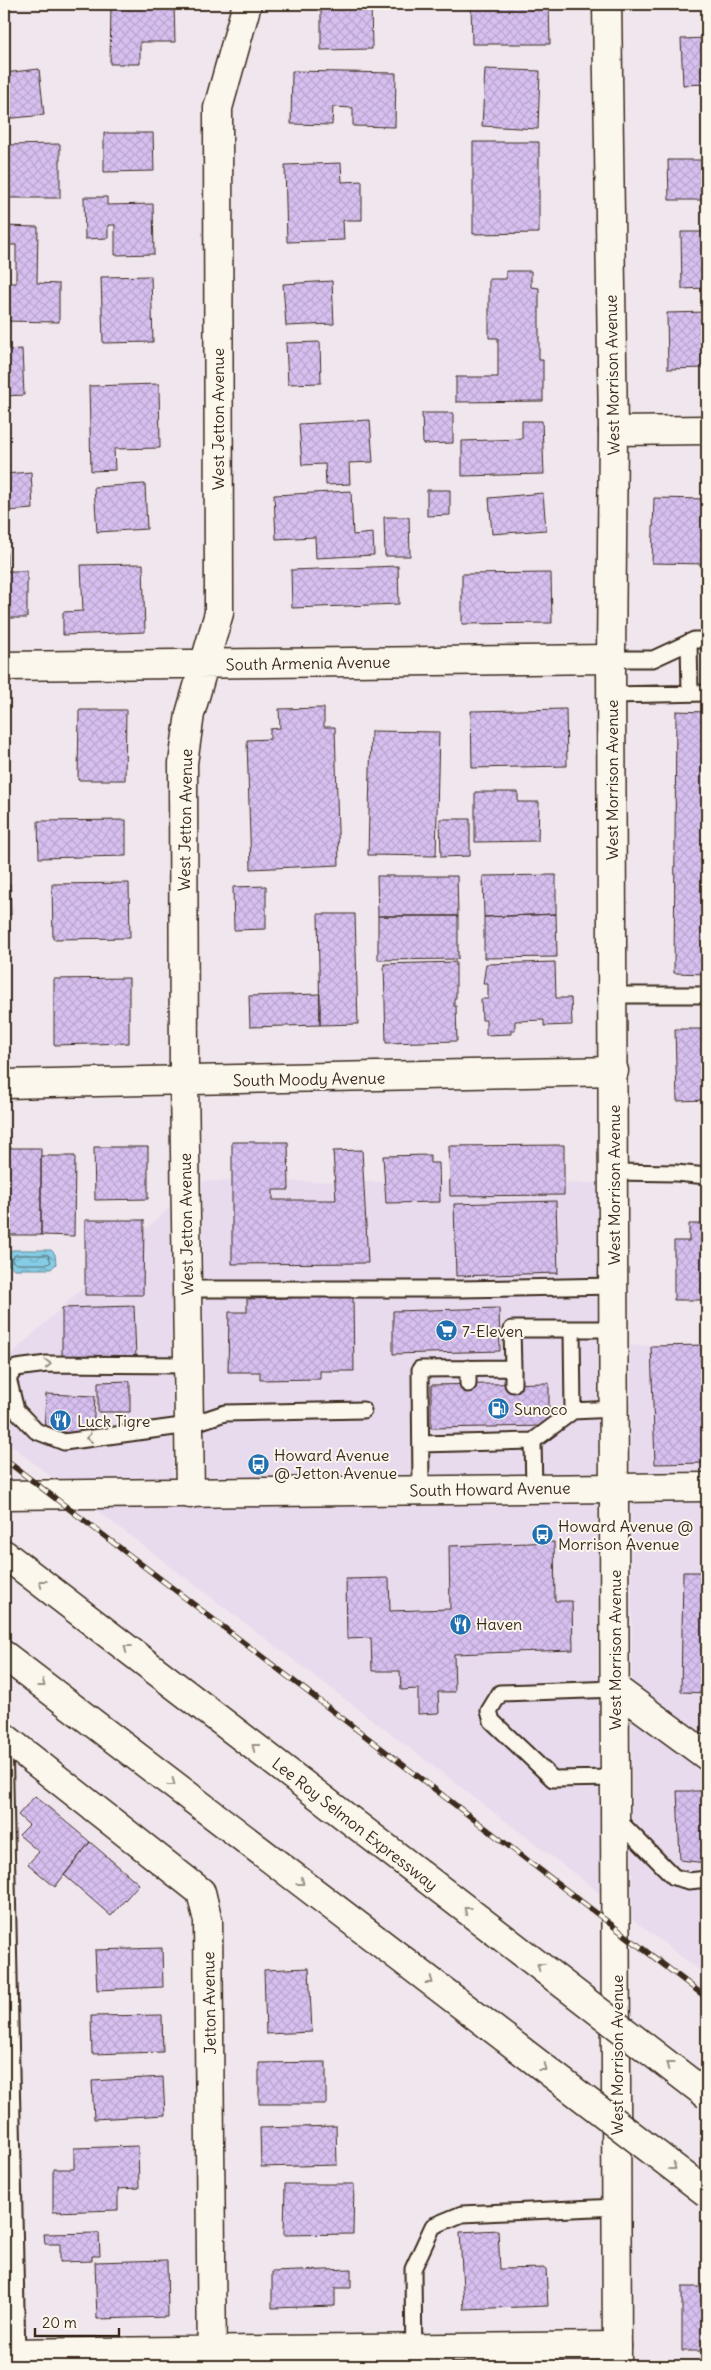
<svg xmlns="http://www.w3.org/2000/svg" width="711" height="2370" viewBox="0 0 711 2370" font-family="Delius,sans-serif">
  <style>
    .built { fill: #e8dbee }
    .water { fill: url(#water-waves); stroke: #678c96 }
    .lines { fill: none; stroke-linecap: round; stroke-linejoin: round }
    .shore { stroke: #596b6e; stroke-width: 1 }
    .building { fill: url(#building-cross-hatch); stroke: #3b2a1e }
    .service-casing { stroke: #3b2a1e; stroke-width: 19 }
    .minor-casing { stroke: #3b2a1e; stroke-width: 31 }
    .tertiary-casing { stroke: #3b2a1e; stroke-width: 31 }
    .secondary-casing { stroke: #3b2a1e; stroke-width: 31 }
    .motorway-casing { stroke: #3b2a1e; stroke-width: 31 }
    .service { stroke: #fbf7ec; stroke-width: 15 }
    .minor { stroke: #fbf7ec; stroke-width: 28 }
    .tertiary { stroke: #fbf7ec; stroke-width: 28 }
    .secondary { stroke: #fbf7ec; stroke-width: 28 }
    .motorway { stroke: #fbf7ec; stroke-width: 28 }
    .rail-casing { stroke: #3b2a1e; stroke-width: 5.5 }
    .rail { stroke: #fbf7ec; stroke-width: 4; stroke-dasharray: 11; stroke-linecap: butt }
    .motorway-bridge-casing { stroke: #3b2a1e; stroke-width: 31; stroke-linecap: butt }
    .motorway-bridge { stroke: #fbf7ec; stroke-width: 28 }
    .oneway { stroke: #9b9085 }
    .labels { text-anchor: middle; dominant-baseline: central; stroke-width: 4; stroke-linejoin: round; paint-order: stroke }
    .street-label { font-size: 16px; fill: #3b2a1e; stroke: #fbf7ec }
    .poi-label { font-size: 16px; fill: #3b2a1e; stroke: #fbf7ec; text-anchor: start }
  </style>
  <defs>
    <pattern id="water-waves" width="16" height="10" patternUnits="userSpaceOnUse" patternTransform="scale(1.25)"><rect width="16" height="10" fill="#85cde6"/><path d="M0 5q4-4 8 0t8 0" fill="none" stroke="#74b0c5"/></pattern>
    <pattern id="building-cross-hatch" width="8" height="8" patternUnits="userSpaceOnUse" patternTransform="scale(1.25)"><rect width="8" height="8" fill="#d7c0f0"/><path d="M0 0l8 8M0 8l8-8" fill="none" stroke="#b9a5cd"/></pattern>
  </defs>
  <rect width="100%" height="100%" fill="#f0e6ed"/>
  <filter id="ink" filterUnits="userSpaceOnUse"><feTurbulence type="fractalNoise" baseFrequency=".02" numOctaves="2"/><feDisplacementMap in="SourceGraphic" scale="10" xChannelSelector="R" yChannelSelector="G"/><feConvolveMatrix kernelMatrix="1 2 1 2 8 2 1 2 1" color-interpolation-filters="sRGB"/></filter>
  <g filter="url(#ink)">
    <path class="built" d="M202,1181l396,2v290l-392,6z
      M170,1207l3,273 -116,1 -53,-41v-79z
      M707,1344v128h-76l-1,-126z
      M631,1501h76v236l-75,-55z
      M598,1502l2,391 -505,-384z
      M632,1720l75,54v202l-75,-57z"/>
    <path class="water" d="M12,1250h39l4,4 1,10 -5,5h-37l-6,-5 -1,-9z"/>
    <g class="lines">
      <path class="shore" d="M15,1255h33l3,7 -3,2h-32l-4,-3z"/>
    </g>
    <path class="building" d="M111,4h63l1,38h-35v22h-30z
      M321,4h50l1,45 -51,1z
      M471,4h78l1,40h-78z
      M707,38v46l-24,1 -2,-46z
      M39,69l5,46 -40,4v-46z
      M485,69l55,2 -2,58 -56,-3z
      M292,71l104,2 -1,54 -42,-1v-18l-20,-1 -1,18 -41,-1z
      M104,133h49l1,38 -50,1z
      M473,142h66v91l-66,1z
      M60,144v54h-56v-53z
      M668,160h39v40h-38z
      M341,163l1,19 20,-1v39h-19l1,20 -57,2 -2,-77z
      M84,197h23v8l46,-1 1,50 -39,1v-30h-7v13l-23,1z
      M4,226l34,1 -1,56 22,1v38l-55,-1v-38h12v-38h-12z
      M681,232h26v56l-25,1z
      M506,271h25v16l8,1v72h4v41l-87,1v-25h42v-39h-9v-59h17z
      M151,276l2,66 -50,1 -2,-66z
      M332,281l2,43 -48,2 -3,-42z
      M707,312v56l-39,1 -1,-56z
      M320,342l1,41 -33,1 -2,-41z
      M22,349l2,46 -20,1v-46z
      M159,384l1,64 -46,1 1,21 -24,1 -2,-85z
      M422,413h31v30l-30,1z
      M370,420l3,42 -24,1 1,21 -24,1 -1,-21 -23,1 -3,-41z
      M522,421h20l2,53 -82,2v-35l60,-2z
      M31,472l2,37 -27,2 -2,-37z
      M145,484l2,45 -50,3 -3,-45z
      M427,490h23v25l-23,1z
      M351,491l2,44 20,-2 1,22 -58,3 -1,-21 -39,2 -2,-44z
      M543,493l3,37 -54,4 -3,-36z
      M654,498l53,1v65l-55,-1z
      M384,517h25l1,39h-25z
      M4,524h2l1,47h20v47h-23z
      M143,564l2,68 -82,3v-23l20,-1 -2,-46z
      M398,566l1,38 -107,4 -1,-38z
      M551,573l1,50 -90,1v-50z
      M324,708v19h11l4,138 -88,4 -4,-129 23,-1v-10l10,-1 -1,-19z
      M566,709l1,57 -95,2 -1,-57z
      M79,710h47l-1,70h-47z
      M676,711l31,1v262l-33,-1z
      M371,731l68,1 -3,124 -68,-1z
      M4,744h2v58h-2z
      M475,792h43v10h21l-1,39 -63,1z
      M440,819h30v37l-29,1z
      M126,820v36l-87,2 -1,-37z
      M556,875v39l-72,3 -1,-41z
      M377,876h80l1,40h-80z
      M129,883l1,55 -77,1 -1,-55z
      M10,884l1,31h-7v-30z
      M266,886v43l-32,1 -1,-43z
      M318,914h37l3,110 -38,1z
      M556,914l1,43 -73,1v-41z
      M378,916h80v43l-80,1z
      M456,962v36h-2v8h2l1,35 -71,2 -2,-79z
      M555,962l1,36h15l1,27 -28,1v-6l-29,1v9h-4v4l-25,1v-15h-4l-1,-21h7v-15h-5l3,-20z
      M129,978v65l-75,2v-66z
      M4,980l2,45h-2z
      M320,994v31l-70,2 -1,-31z
      M675,1029h32v71l-30,1z
      M232,1142h56l1,48h-16v10h63l-3,-49 29,-1 6,113 -136,1z
      M564,1145v50l-114,1 -1,-50z
      M94,1147h54v52l-53,1z
      M4,1148h2l1,87h-3z
      M6,1148h35v87h-34z
      M430,1155v8h9l1,39 -54,1 -3,-47z
      M41,1156h34l-1,80 -33,-1z
      M556,1201l2,72 -102,3 -2,-72z
      M85,1220h59l-1,75h-58z
      M689,1224h18v76h-33v-59h15z
      M353,1296l1,75h-34v8l-60,1v-8h-32l1,-60h18v-13z
      M134,1306l2,51 -74,1v-50z
      M499,1308l1,43 -107,3v-43z
      M707,1345v118l-52,1 -4,-118z
      M130,1381v31h-32v-30z
      M549,1383v43l-118,2v-43z
      M46,1394l49,2 -2,38 -49,-3z
      M554,1542l1,59h17l1,49 -119,4 1,38h-17l1,21 -21,1v-25l-17,1 -1,-19h-28l-1,-33 -24,1 -1,-60 43,-1 1,33 60,-2 -1,-63z
      M683,1572h24v121l-26,-1z
      M677,1791h29v72l-26,-3z
      M35,1796l55,46 -35,45 -27,-23 11,-12 -20,-17 10,-10 -11,-10z
      M90,1842l49,42 -28,32 -47,-41z
      M162,1948l1,39 -66,3 -2,-40z
      M309,1968l3,64 -46,2 -2,-64z
      M162,2015l1,37 -71,2 -1,-38z
      M326,2062v42h-67v-41z
      M163,2077l2,38 -71,4 -2,-38z
      M336,2126l1,39 -76,2 -1,-39z
      M138,2146l1,42 -21,1v21l-65,2v-43h21v-21z
      M285,2184h69l-1,50 -69,1z
      M498,2230l2,39 46,-1 2,38 -84,3 -4,-77z
      M99,2233l1,23h-8v5l-32,1v-18h-15l-1,-10z
      M167,2260l1,57 -71,2 -2,-57z
      M4,2261h7l2,64h-9z
      M351,2269v19h-16v18l-63,2v-36z
      M682,2287h25v64h-25z
      M684,2363l23,1v2h-23z"/>
    <g class="lines">
      <defs>
        <path id="service" d="M689,642l1,51
          M611,659h42l41,-19h13
          M612,695l95,-2
          M614,995h93
          M614,1172l62,1 31,3
          M187,1289h273l154,-3
          M188,1365l-141,-1 -31,4 -8,10 8,32 20,21 28,11 125,-17 36,-12 138,-3
          M468,1368v16
          M513,1368v16
          M573,1411l-1,-82h42
          M533,1441l40,-30 41,-2
          M421,1444l112,-3 1,48
          M421,1490l-1,-121 93,-1 -1,-39h60
          M616,1689l-116,4 -11,18 3,10 61,58 63,-1
          M4,1737l13,621
          M616,1818l58,59 15,4 18,-2
          M414,2366l-1,-97 20,-43 29,-12 155,-7"/>
        <path id="minor" d="M613,431l94,-1
          M4,666l607,-7
          M4,1084l610,-13
          M190,1494l-6,-412 -1,-319 7,-49 29,-101 -1,-505 29,-104
          M616,1689l91,67
          M4,1737l197,155 7,29 4,445
          M4,2353l613,-7"/>
        <path id="tertiary" d="M607,4l6,427 -2,228 6,1707"/>
        <path id="secondary" d="M4,1495l703,-8"/>
        <path id="motorway" d="M4,1554l502,386
          M4,1655l501,383"/>
      </defs>
      <use href="#service" class="service-casing"/>
      <use href="#minor" class="minor-casing"/>
      <use href="#tertiary" class="tertiary-casing"/>
      <use href="#secondary" class="secondary-casing"/>
      <use href="#motorway" class="motorway-casing"/>
      <use href="#service" class="service"/>
      <use href="#minor" class="minor"/>
      <use href="#tertiary" class="tertiary"/>
      <use href="#secondary" class="secondary"/>
      <use href="#motorway" class="motorway"/>
      <defs>
        <path id="rail" d="M4,1459l703,539"/>
      </defs>
      <use href="#rail" class="rail-casing"/>
      <use href="#rail" class="rail"/>
      <defs>
        <path id="motorway-bridge" d="M506,1940l201,155
          M505,2038l202,155"/>
      </defs>
      <use href="#motorway-bridge" class="motorway-bridge-casing"/>
      <use href="#motorway-bridge" class="motorway-bridge"/>
    </g>
    <defs><path id="oneway-chevron" d="M-2-3.5L2.5 0L-2 3.5" fill="none" stroke-width="1.6" stroke-linecap="round" stroke-linejoin="round" transform="scale(1.25)"/></defs>
    <g class="oneway">
      <use href="#oneway-chevron" transform="translate(48 1364) rotate(-3)"/>
      <use href="#oneway-chevron" transform="translate(89 1438) rotate(172)"/>
      <use href="#oneway-chevron" transform="translate(42 1583) rotate(-142)"/>
      <use href="#oneway-chevron" transform="translate(127 1648) rotate(-142)"/>
      <use href="#oneway-chevron" transform="translate(42 1684) rotate(37)"/>
      <use href="#oneway-chevron" transform="translate(255 1747) rotate(-142)"/>
      <use href="#oneway-chevron" transform="translate(172 1783) rotate(37)"/>
      <use href="#oneway-chevron" transform="translate(301 1882) rotate(37)"/>
      <use href="#oneway-chevron" transform="translate(467 1910) rotate(-142)"/>
      <use href="#oneway-chevron" transform="translate(540 1966) rotate(-143)"/>
      <use href="#oneway-chevron" transform="translate(430 1981) rotate(37)"/>
      <use href="#oneway-chevron" transform="translate(669 2065) rotate(-143)"/>
      <use href="#oneway-chevron" transform="translate(544 2068) rotate(37)"/>
      <use href="#oneway-chevron" transform="translate(673 2167) rotate(37)"/>
    </g>
  </g>
  <defs>
    <symbol id="supermarket-disc" viewBox="-11 -11 22 22"><circle r="9.5" fill="#1f6fb2" stroke="#fbf7ec"/><path d="M-6-5.5h2.5l.6 2H6L4.5 2H-2.5L-4.4-4H-6ZM-1.5 3.2a1.3 1.3 0 1 0 .1 0ZM3 3.2a1.3 1.3 0 1 0 .1 0Z" fill="#fff"/></symbol>
    <symbol id="fuel-disc" viewBox="-11 -11 22 22"><circle r="9.5" fill="#1f6fb2" stroke="#fbf7ec"/><path d="M-5.5-6h7V0h2V4h1.3V-2.5L3-4.5l.8-.8L6-3V5H2.5V1h-1V6h-7ZM-4.2-4.7v3.2H.2V-4.7Z" fill="#fff"/></symbol>
    <symbol id="restaurant-disc" viewBox="-11 -11 22 22"><circle r="9.5" fill="#1f6fb2" stroke="#fbf7ec"/><path d="M-5-6h1v4h1v-4h1v4h1v-4h1v5L-1.5 .5V6h-2V.5L-5-1ZM5-6V6H3V1.5H1.5Q1.5-4 5-6Z" fill="#fff"/></symbol>
    <symbol id="bus-disc" viewBox="-11 -11 22 22"><circle r="9.5" fill="#1f6fb2" stroke="#fbf7ec"/><path d="M-5-6H5V4H4V6H2V4H-2V6H-4V4H-5ZM-3.5-4V0h7V-4ZM-3.5 1.2v1.5H-2V1.2ZM2 1.2v1.5H3.5V1.2Z" fill="#fff"/></symbol>
  </defs>
  <g fill-rule="evenodd">
    <use href="#supermarket-disc" x="434" y="1318" width="25" height="25"/>
    <use href="#fuel-disc" x="486" y="1396" width="25" height="25"/>
    <use href="#restaurant-disc" x="48" y="1408" width="25" height="25"/>
    <use href="#bus-disc" x="246" y="1452" width="25" height="25"/>
    <use href="#bus-disc" x="530" y="1522" width="25" height="25"/>
    <use href="#restaurant-disc" x="448" y="1612" width="25" height="25"/>
  </g>
  <g class="labels">
    <g class="street-label">
      <text transform="translate(612 375) rotate(-91)">West Morrison Avenue</text>
      <text transform="translate(218 419) rotate(-90)">West Jetton Avenue</text>
      <text transform="translate(308 663) rotate(-1)">South Armenia Avenue</text>
      <text transform="translate(612 780) rotate(-90)">West Morrison Avenue</text>
      <text transform="translate(185 820) rotate(-89)">West Jetton Avenue</text>
      <text transform="translate(309 1079) rotate(-1)">South Moody Avenue</text>
      <text transform="translate(614 1185) rotate(-90)">West Morrison Avenue</text>
      <text transform="translate(186 1224) rotate(-91)">West Jetton Avenue</text>
      <text transform="translate(490 1489) rotate(-1)">South Howard Avenue</text>
      <text transform="translate(615 1650) rotate(-90)">West Morrison Avenue</text>
      <text transform="translate(355 1824) rotate(38)">Lee Roy Selmon Expressway</text>
      <text transform="translate(209 2003) rotate(-91)">Jetton Avenue</text>
      <text transform="translate(617 2055) rotate(-90)">West Morrison Avenue</text>
    </g>
    <g class="poi-label">
      <text x="462" y="1331">7-Eleven</text>
      <text x="514" y="1409">Sunoco</text>
      <text x="77" y="1421">Luck Tigre</text>
      <text x="274" y="1455">Howard Avenue<tspan x="274" dy="18">@ Jetton Avenue</tspan></text>
      <text x="558" y="1526">Howard Avenue @<tspan x="558" dy="18">Morrison Avenue</tspan></text>
      <text x="476" y="1624">Haven</text>
    </g>
  </g>
  <rect width="711" height="2370" fill="none" stroke="#fbf7ec" stroke-width="20"/>
  <rect x="10" y="10" width="691" height="2350" fill="none" stroke="#3b2a1e" stroke-width="2" filter="url(#ink)"/>
  <path d="M35 2328v8h84v-8" fill="none" stroke="#3b2a1e" stroke-width="2.5"/>
  <text x="42" y="2328" font-size="15" fill="#3b2a1e" stroke="#fbf7ec" stroke-width="4" paint-order="stroke">20 m</text>
</svg>
